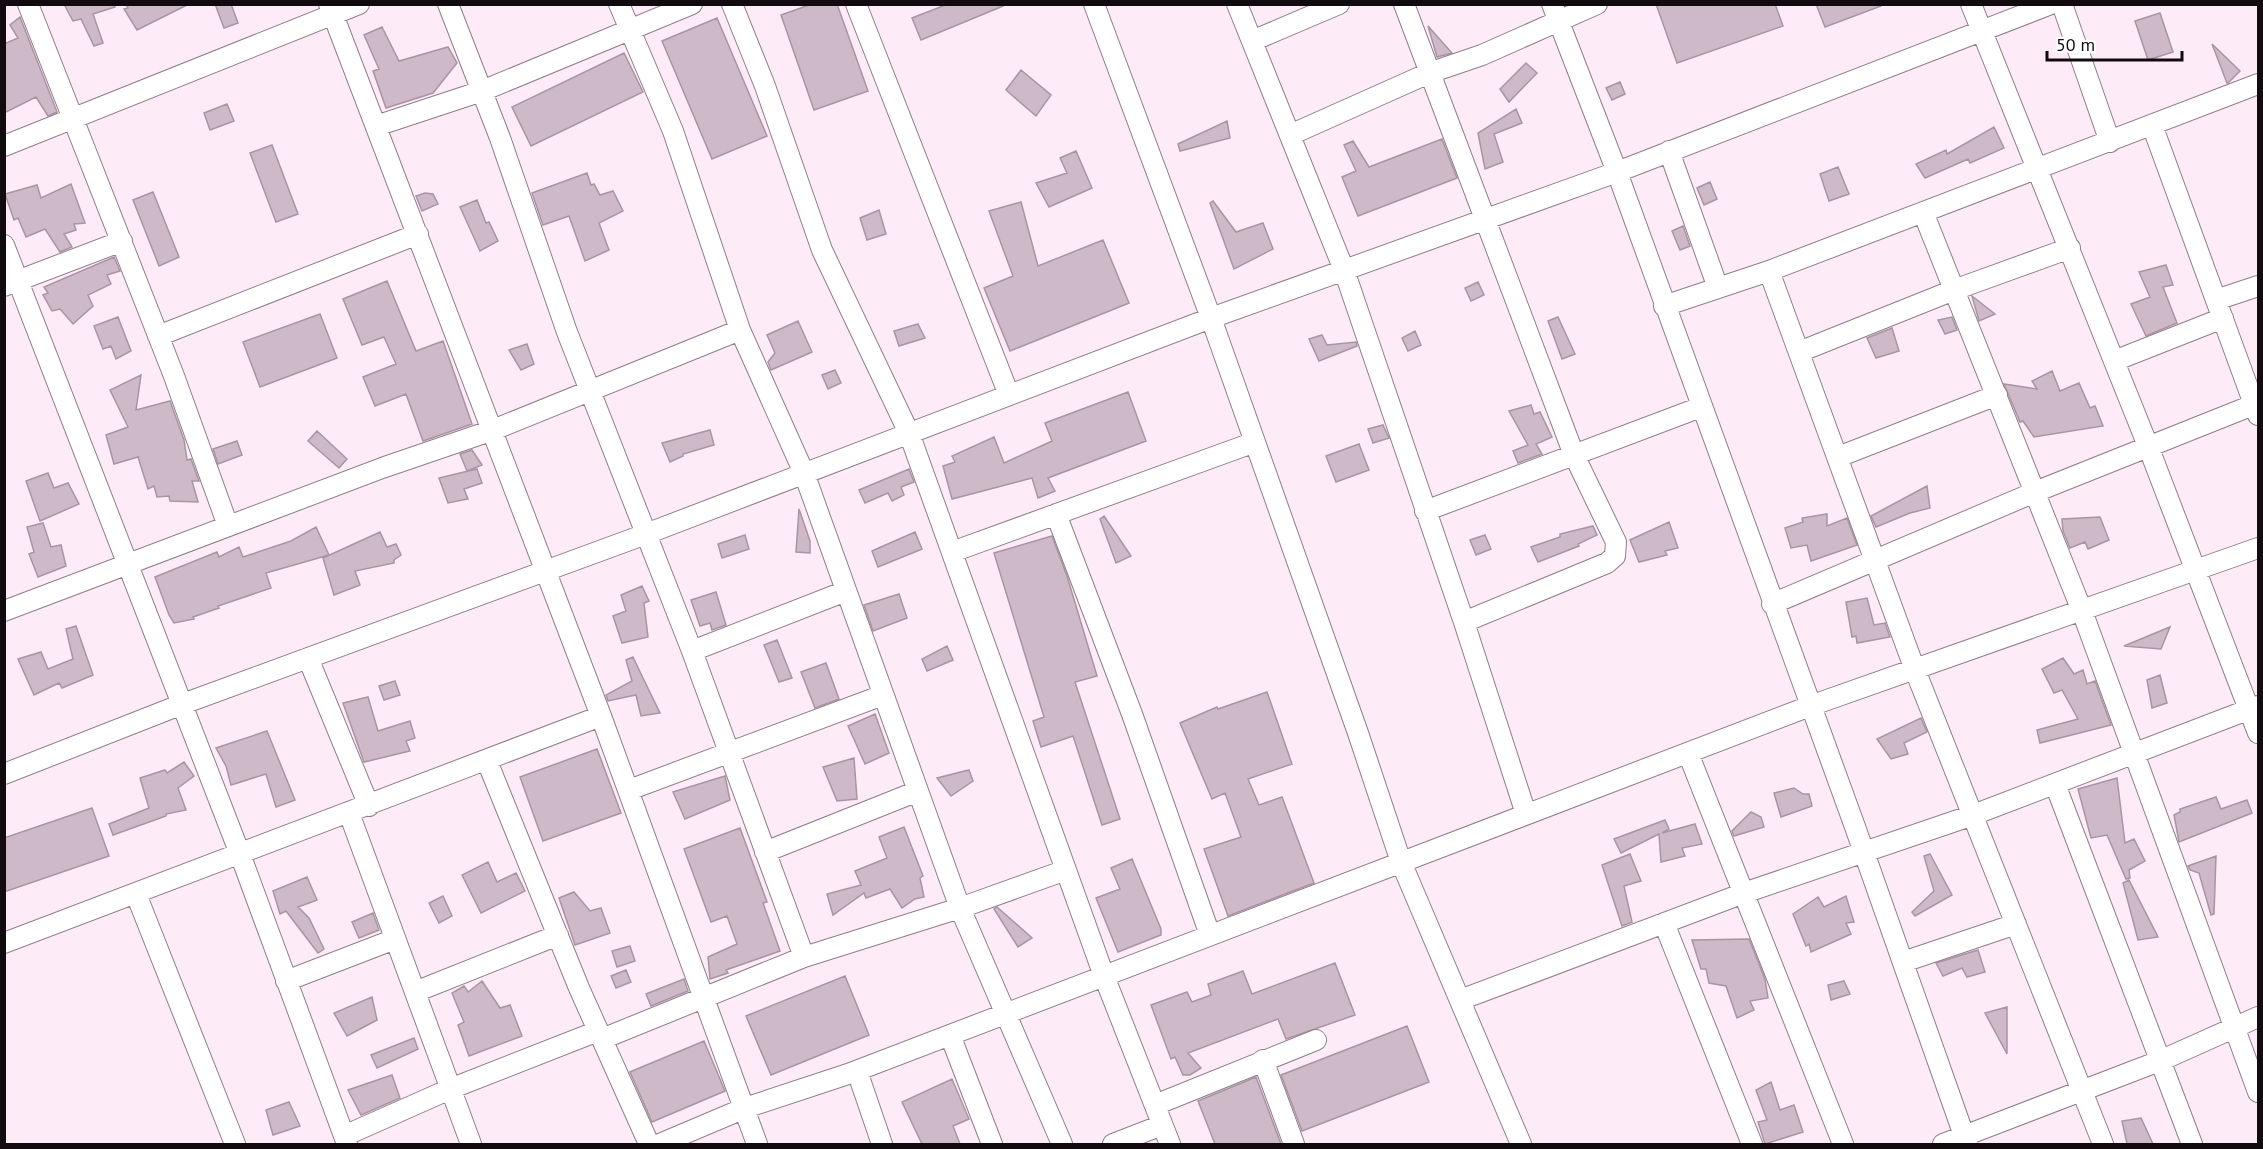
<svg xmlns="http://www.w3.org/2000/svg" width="2263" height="1149" viewBox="0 0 2263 1149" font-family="'PT Sans',sans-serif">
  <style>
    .building { fill: #ceb9c9; stroke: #a994a4; stroke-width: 1.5 }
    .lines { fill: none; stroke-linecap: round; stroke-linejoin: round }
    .street-casing { stroke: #917d8c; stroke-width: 22 }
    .street { stroke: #fff; stroke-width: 20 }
  </style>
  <rect width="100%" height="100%" fill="#fdebf8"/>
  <path class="building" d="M64,4h50l1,3 -22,7 10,29 -9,3 -13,-27 -8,2z
    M126,4h63l-52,26 -13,-21 4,-1z
    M215,4h16l7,19 -14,5z
    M812,4h25l31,87 -54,19 -33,-95z
    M948,4h54l1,2 -82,34 -9,-22z
    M1656,4h119l8,22 -106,37z
    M1816,4h65v2l-56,21z
    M2160,13l13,39 -25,8 -13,-39z
    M20,17l37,95 -9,4 -12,-19 -32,16v-69l14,-6 -8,-13z
    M717,18l50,118 -55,23 -50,-118z
    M1428,26l24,27 -15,4z
    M382,27l17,34 49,-14 9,16 -24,30 -47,15 -13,-37 6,-2 -15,-34z
    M2212,44l28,27 -12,12h-1z
    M624,53l19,39 -112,54 -19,-39z
    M1526,63l11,10 -28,29 -9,-13z
    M1021,70l30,25 -15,21 -30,-26z
    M1620,82l5,12 -13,6 -6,-12z
    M227,104l7,17 -24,9 -6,-17z
    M1516,109l6,14 -28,11 9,28 -18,7 -7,-36z
    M1227,121l3,17 -50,13 -2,-7z
    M1994,127l10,21 -34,15 -2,-4 -43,19 -9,-14 30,-14 1,4z
    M1442,139l15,39 -99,38 -16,-39 14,-6 -12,-26 9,-4 16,26z
    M272,145l26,69 -22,8 -26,-69z
    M1076,151l16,37 -43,19 -13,-24 31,-10 -7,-15z
    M1838,167l11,27 -20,7 -9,-27z
    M587,173l4,12 3,-1 6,11 13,-4 10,20 -24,12 10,27 -24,11 -16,-45 -26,9 -11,-32z
    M1710,182l7,17 -13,6 -7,-17z
    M71,184l14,39 -11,1 2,6 -12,4 8,13 -12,5 -15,-23 -19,8 -8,-19 -4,2 -9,-26 32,-9 4,13z
    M153,192l26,65 -20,9 -26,-66z
    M425,193l8,1 5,10 -16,7 -6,-15z
    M477,200l9,23 3,-1 9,19 -18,10 -20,-44z
    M1213,201l23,31 27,-9 10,26 -39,20 -24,-66z
    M1021,202l17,64 65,-26 26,63 -119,48 -26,-63 29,-12 -24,-65z
    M879,210l7,24 -19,6 -7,-22z
    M1683,226l7,20 -10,4 -8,-19z
    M114,257l6,14 -13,4 4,9 -23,11 5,11 -20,18 -13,-15 -8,2 -9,-16 5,-2 -4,-6z
    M2166,265l7,20 -10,2 14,36 -31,13 -15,-32 19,-7 -11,-25z
    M387,281l29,70 27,-10 29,83 -49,17 -17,-47 -31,12 -12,-29 33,-13 -12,-27 -22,8 -19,-46z
    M1478,282l6,13 -13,6 -6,-13z
    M1972,296l23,18 -16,7z
    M320,314l17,44 -77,29 -17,-45z
    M118,317l13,34 -15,8 -5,-13 -8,3 -9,-23z
    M1558,317l17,37 -13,5 -14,-38z
    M1952,317l5,13 -12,4 -7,-14z
    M798,321l14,31 -41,18 -3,-8 7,-9 -8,-18z
    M918,324l7,14 -26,8 -5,-15z
    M1892,328l7,23 -23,7 -9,-20z
    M1415,331l6,14 -13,6 -6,-13z
    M1322,335l5,10 29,-3 1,4 -38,15 -10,-22z
    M527,344l7,20 -13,6 -12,-20z
    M835,370l6,13 -13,6 -6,-14z
    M2052,371l8,20 19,-8 11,25 5,-2 8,20 -69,11 -11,-16 -3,1 -16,-38 33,5 -5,-8z
    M141,375l-5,35 34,-9 14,39 3,20 4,-1 8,22h-7l6,21 -28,-1 -1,-5 -12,1 -3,-11 -6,3 -10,-32 -24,7 -8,-29 22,-8 -18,-37z
    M1128,392l18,49 -98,37 7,13 -17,7 -6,-20 -80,21 -9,-33 12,-4 -3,-6 42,-19 10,26 48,-22 -7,-18z
    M1531,405l3,9 6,-2 12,25 -16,7 6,10 -24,9 -5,-12 15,-6 -19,-34z
    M1383,425l6,13 -16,5 -5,-14z
    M710,430l4,15 -31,9v2l-13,6 -8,-19z
    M317,431l30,28 -8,9 -31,-27z
    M237,441l5,14 -24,9 -5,-15z
    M1359,444l10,26 -33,12 -10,-26z
    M472,450l10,15 -15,6 -7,-17z
    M477,469l5,14 -18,6 4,10 -20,4 -9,-25z
    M909,469l5,13 -13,5 3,8 -12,6 -4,-8 -23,10 -6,-13z
    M48,473l6,15 14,-5 11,21 -39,17 -14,-40z
    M1927,486l3,22 -20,5 -34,14 -5,-11z
    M799,509l11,32v12l-14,-1z
    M1827,514v12l20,-8 10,27 -46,16 -4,-16 -16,3 -6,-20 18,-6 -1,-4z
    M1104,516l27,40 -15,7 -16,-44z
    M2100,517l9,23 -21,9 -3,-7 -15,6 -7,-17 -1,-12z
    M1669,522l9,26 -13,3 2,4 -28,7 -9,-22z
    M43,523l8,24 10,-2 5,21 -28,11 -9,-23 5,-2 -7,-25z
    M1593,526l4,9 -19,9 1,2 -41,16 -7,-15 29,-10v-3z
    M316,527l13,28 -63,18 5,15 -53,18 1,2 -26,9 1,2 -20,4 -5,-8 -14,-38 62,-25 2,5 20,-10 4,10 48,-16z
    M380,532l7,15 9,-3 5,11 -7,5v3l-39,8 5,14 -26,10 -11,-37z
    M915,532l7,17 -44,18 -6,-16z
    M745,535l4,14 -27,9 -4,-14z
    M1485,535l6,14 -15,6 -6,-15z
    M1052,536l15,40 30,100 -22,6 45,137 -18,6 -29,-89 -32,11 -8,-26 11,-4 -50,-164z
    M642,586l7,15 -5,2 4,34 -26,6 -9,-27 13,-5 -5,-16z
    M716,592l10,33 -14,5 -2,-7 -10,3 -9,-26z
    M899,594l8,24 -34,13 -9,-26z
    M1867,598l7,27 11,-2 5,14 -33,6 -1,-7 -4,1 -6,-35z
    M76,626l17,49 -31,13 -3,-5 -25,12 -16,-36 23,-7 7,17 25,-10 -7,-30z
    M2170,627l-9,22 -37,-3z
    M777,640l15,38 -13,4 -15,-37z
    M947,646l6,14 -26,11 -5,-12z
    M633,657l9,19 18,37 -19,3 -5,-21 -28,6 -2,-6 26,-14 -6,-21z
    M2063,658l11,16 9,-4 4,14 8,-3 16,44 -71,18 -3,-13 41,-11 -16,-29 -8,3 -12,-24z
    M826,663l13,36 -24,9 -14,-36z
    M2160,675l7,28 -15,5 -5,-28z
    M395,681l5,14 -16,5 -5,-14z
    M1267,692l25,72 -44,15 11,26 23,-8 32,86 -86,33 -24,-67 37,-12 -16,-44 -13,6 -32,-76 37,-16 1,2z
    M368,697l10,34 32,-10 5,17 -9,3 4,10 -46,11 -21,-59z
    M875,714l14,39 -24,11 -17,-38z
    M1921,718l6,14 -23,11 4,11 -17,5 -14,-20z
    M267,731l28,69 -19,7 -10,-33 -35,11 -5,-19 -10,-18z
    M597,749l24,64 -78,28 -23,-64z
    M854,758l3,41 -20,2 -14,-34z
    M184,762l10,14 -16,12 8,22 -20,4v2l-53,19 -4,-11 40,-16 -9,-30 25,-8 2,3z
    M969,770l4,11 -22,15 -14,-18z
    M725,776l5,24 -45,19 -12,-27z
    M2117,778l8,65 9,-4 11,22 -16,9 1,8 -4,1 -19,-44 -16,3 -13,-49z
    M1794,788l9,6h6l3,12 -31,11 -7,-24z
    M2216,797l5,12 26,-9 5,13 -73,29 -5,-27 6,-3v-3z
    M92,808l17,48 -105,36v-54z
    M1751,812l10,5 3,10 -30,9 -2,-5z
    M1665,820l4,9 -7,4 33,-9 7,20 -20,4 3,8 -24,6 -2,-28 -38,19 -7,-14z
    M904,827l19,49 -3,2 4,19 -9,2 -13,9 -12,-19 -24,9 -2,-5 -31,22 -6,-21 34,-9 -6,-14 32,-13 -8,-21z
    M740,828l27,74 -4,1 17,48 -54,19 2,3 -18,6 -2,-22 29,-13 -10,-28 -16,6 -27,-73z
    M1630,854l11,27 -17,5 8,36 -10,4 -20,-61z
    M1930,854l22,41 -37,21 -3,-4 22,-21 -10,-35z
    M2216,856l-2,58 -3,1 -12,-42 -9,-3 -2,-4z
    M1132,859l29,70v6l-43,17 -22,-54 24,-9 -9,-21z
    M488,862l9,20 19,-9 9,18 -44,22 -19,-38z
    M307,877l10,23 -19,7 11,11 15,31 -6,4 -32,-42 -6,3 -7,-23z
    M2129,880l29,57 -20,3 -15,-57z
    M574,892l16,19 11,-3 9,25 -35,12 -16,-47z
    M443,896l9,20 -13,7 -10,-20z
    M1846,896l8,26 -8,1 5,11 -40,18 -2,-8 -3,2 -13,-32 25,-17 6,10z
    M997,907l35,31 -14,9 -24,-38z
    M373,913l6,17 -20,8 -7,-16z
    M1749,939l16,40 3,19 -18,3 4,9 -17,8 -11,-32 -17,-3 -3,-14h-5l-9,-29z
    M630,946l5,15 -18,6 -5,-16z
    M1978,950l7,22 -18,5 -5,-9 -19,8 -7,-13z
    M1335,963l20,52 -69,24 -8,-20 -90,34 13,15 -11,7h-7l-8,-18 -4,2 -20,-54 36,-13 5,10 19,-7 -3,-11 35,-13 9,23z
    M626,970l5,12 -15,6 -5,-12z
    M845,976l24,59 -98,40 -25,-59z
    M684,979l4,12 -37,15 -5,-12z
    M482,981l18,27 10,-3 12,31 -53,20 -11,-31 6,-3 -12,-29 12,-7 4,6z
    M1844,981l6,13 -19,6 -3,-15z
    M372,997l5,23 -30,16 -13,-23z
    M2007,1007v47l-22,-41z
    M1407,1026l22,56 -127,49 -21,-56z
    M414,1038l4,11 -41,19 -6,-13z
    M704,1041l21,50 -73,31 -22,-50z
    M392,1075l8,23 -39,17 -13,-25z
    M1256,1077l25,67h-66l-17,-43z
    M952,1079l17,40 -16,7 7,18h-38l-20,-42z
    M1771,1082l9,28 14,-5 9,27 -38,12 -7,-22 9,-2 -11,-30z
    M289,1102l11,24 -27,9 -7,-25z
    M2141,1118l12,26h-26l-5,-23z"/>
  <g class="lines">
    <defs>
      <path id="street" d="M28,4l146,372 54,150
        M329,4l272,712 156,428
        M448,4l52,134 67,194 125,319 112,306
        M619,4l54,127 67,199 64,143 156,435 102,236
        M732,4l33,82 57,164 87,183 195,543 66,168
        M856,4l153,391
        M1094,4l117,314 147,415 43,129 120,282
        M1237,4l107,266 120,352 62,192
        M1404,4l170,451 42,87 -1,14 -8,7 -143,59
        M1552,4l65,168 237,652 113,320
        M1971,4l177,442 110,287
        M2062,4l48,138
        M1252,41l87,-37
        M2152,125l106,290
        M376,126l106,-35 210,-87
        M1290,135l139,-62 53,-18 115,-51
        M4,146l355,-142
        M1669,151l49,137
        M1923,212l159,399 176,481
        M4,245l236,609 107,290
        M1769,271l146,399 188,474
        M4,286l118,-45
        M2216,300l42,-14
        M1664,306l105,-35 489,-187
        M158,336l260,-102
        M1799,352l155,-62 116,-42
        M2114,361l109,-43
        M1838,457l159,-62
        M1425,511l276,-104
        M1056,514l76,200 78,221
        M952,552l303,-110
        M1772,604l263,-112 223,-89
        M4,611l378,-143 111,-38 247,-100
        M692,651l154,-60
        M308,658l61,148
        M1688,753l155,391
        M487,761l92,227 70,156
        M4,774l176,-69 466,-171 565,-216 406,-146 434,-168
        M2055,784l137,360
        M629,790l254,-95
        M349,813l122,331
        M765,852l153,-61
        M136,894l99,250
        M1664,923l88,221
        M4,943l597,-227
        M1903,962l113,-38
        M286,981l109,-42
        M415,992l143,-57
        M1460,1000l284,-107 229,-78 285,-109
        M950,1035l42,109
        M602,1039l202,-82 156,-49 106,-38
        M1263,1060l31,84
        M857,1071l25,73
        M1155,1105l161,-65
        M344,1136l106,-47 148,-58
        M660,1144l85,-36 103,-34 962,-368 448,-158
        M1113,1144l49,-19
        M1943,1144l219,-84 96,-43"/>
    </defs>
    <use href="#street" class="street-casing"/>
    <use href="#street" class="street"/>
  </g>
  <rect width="2263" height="1149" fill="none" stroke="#110b10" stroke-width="12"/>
  <path d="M2047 51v9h135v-9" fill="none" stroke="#110b10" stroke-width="3"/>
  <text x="2056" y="51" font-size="18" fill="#110b10" stroke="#fefefe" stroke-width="4.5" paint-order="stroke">50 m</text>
</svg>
